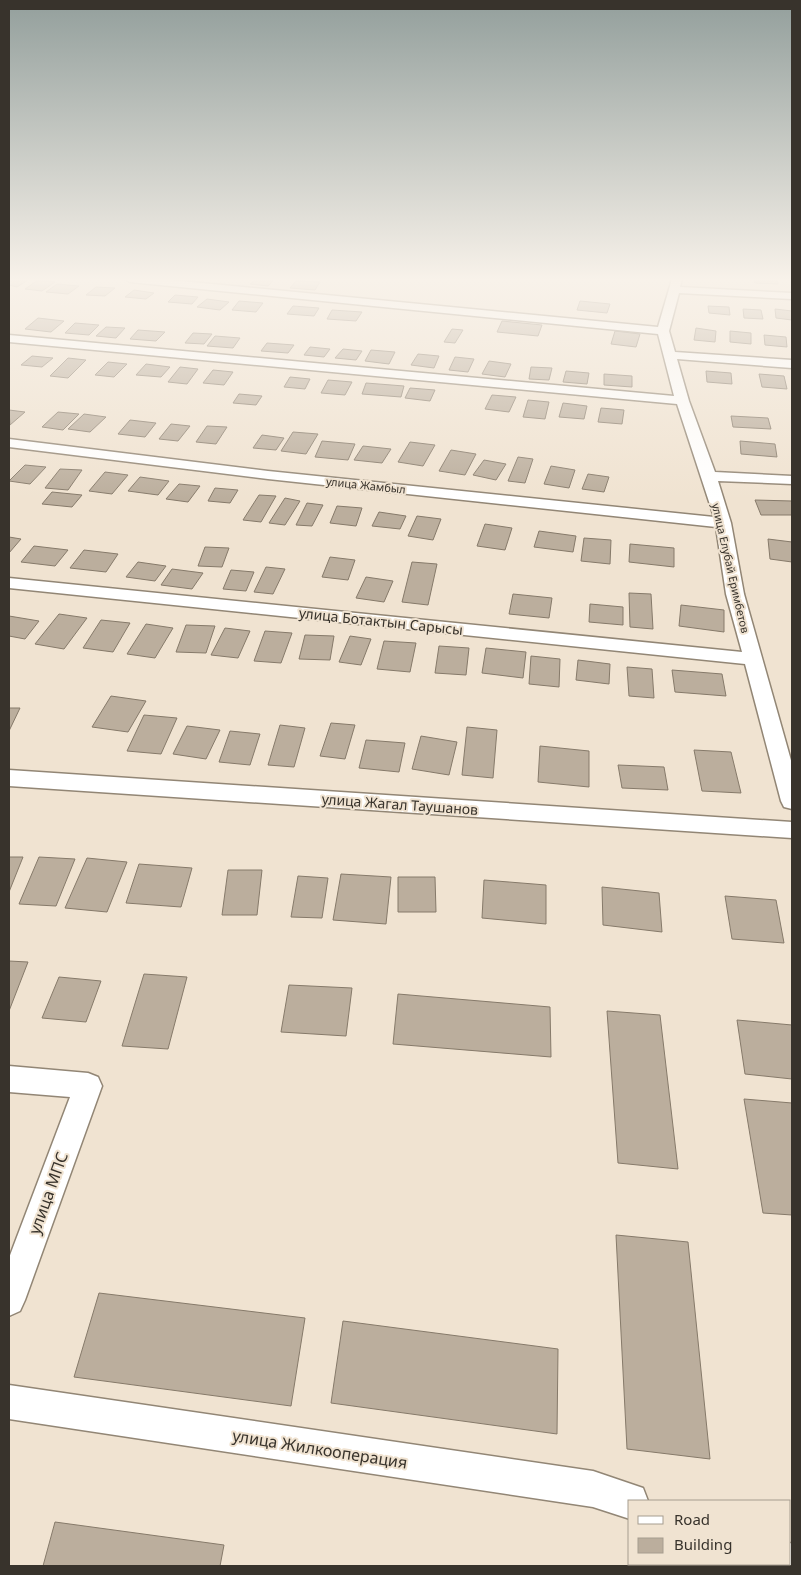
<svg xmlns="http://www.w3.org/2000/svg" width="801" height="1575" viewBox="0 0 801 1575" font-family="'Noto Sans',sans-serif">
  <style>
    .building { fill: #bbae9d; stroke: #867a6a }
    .lines { fill: none; stroke-linecap: round; stroke-linejoin: round }
    .street-casing { stroke: #928675; stroke-width: 3 }
    .street { fill: #fff; fill-rule: evenodd }
    .labels { text-anchor: middle; dominant-baseline: central; stroke-width: 4; stroke-linejoin: round; paint-order: stroke }
    .far-street-label { font-size: 11px; fill: #38332c; stroke: #f0e3d1 }
    .street-label { font-size: 14px; fill: #38332c; stroke: #f0e3d1 }
    .near-street-label { font-size: 16px; fill: #38332c; stroke: #f0e3d1 }
  </style>
  <rect width="100%" height="100%" fill="#f0e3d1"/>
  <path class="building" d="M9,279h8l11,1 -11,7 -8,-2z
    M256,279h19l-7,7 -18,-2z
    M753,279h23l2,5 -23,-1z
    M38,280l17,2 -13,9 -17,-2z
    M296,281l24,1 -5,8 -25,-2z
    M57,284l22,2 -11,8 -22,-2z
    M96,287l19,1 -10,8 -19,-1z
    M134,290l20,3 -8,6 -21,-2z
    M175,295l23,2 -6,7 -24,-2z
    M207,299l22,3 -9,8 -23,-3z
    M239,301l24,2 -7,9 -24,-2z
    M580,301l30,3 -3,9 -30,-3z
    M293,306l26,2 -5,8 -27,-2z
    M708,306l21,1 1,8 -21,-2z
    M743,309l18,1 2,9 -19,-1z
    M775,309l17,2v9l-16,-2z
    M332,310l30,2 -6,9 -29,-2z
    M38,318l26,3 -13,11 -26,-3z
    M502,321l40,4 -4,11 -41,-4z
    M75,323l24,2 -10,10 -24,-2z
    M106,327l19,1 -9,10 -20,-2z
    M696,328l20,3 -1,11 -21,-2z
    M452,329l11,1 -8,13 -11,-1z
    M138,330l27,2 -9,9 -26,-2z
    M615,331l25,3 -4,13 -25,-3z
    M730,331l21,2v11l-21,-2z
    M193,333l19,1 -8,10 -19,-1z
    M764,335l22,2 1,10 -22,-2z
    M215,336l25,2 -7,10 -26,-2z
    M267,343l27,2 -6,8 -27,-2z
    M310,347l20,2 -6,8 -20,-2z
    M343,349l19,2 -6,9 -21,-2z
    M371,350l24,2 -6,12 -24,-3z
    M418,354l21,2 -5,12 -23,-3z
    M32,356l21,2 -11,9 -21,-2z
    M455,357l19,2 -6,13 -19,-2z
    M68,358l18,2 -18,18 -18,-2z
    M489,361l22,3 -6,13 -23,-3z
    M108,362l19,2 -13,13 -19,-2z
    M146,364l24,3 -9,10 -25,-2z
    M180,367l18,2 -11,15 -19,-2z
    M531,367l21,1 -3,12 -20,-1z
    M213,370l20,2 -9,13 -21,-2z
    M566,371l23,2 -2,11 -24,-2z
    M706,371l25,2 1,11 -25,-2z
    M604,374l28,2v11l-28,-2z
    M759,374l25,2 3,13 -25,-2z
    M290,377l20,2 -5,10 -21,-2z
    M328,380l24,2 -7,13 -24,-2z
    M366,383l38,3 -3,11 -39,-3z
    M410,388l25,2 -5,11 -25,-3z
    M239,394l23,2 -6,9 -23,-2z
    M492,395l24,2 -7,15 -24,-3z
    M528,400l21,2 -4,17 -22,-2z
    M563,403l24,3 -3,13 -25,-2z
    M601,408l23,2 -2,14 -24,-2z
    M9,410l16,2 -15,13z
    M58,412l21,2 -16,16 -21,-3z
    M84,414l22,3 -16,15 -22,-3z
    M731,416l37,2 3,11 -38,-2z
    M130,420l26,3 -11,14 -27,-3z
    M171,424l19,2 -12,15 -19,-2z
    M207,426l20,1 -11,17 -20,-2z
    M293,432l25,2 -12,20 -25,-3z
    M262,435l22,3 -8,12 -23,-2z
    M322,441l33,3 -7,16 -33,-3z
    M740,441l35,3 2,13 -36,-3z
    M410,442l25,3 -12,21 -25,-4z
    M363,446l28,3 -9,14 -28,-3z
    M451,450l25,4 -11,21 -26,-4z
    M518,457l15,2 -8,24 -17,-2z
    M484,460l22,4 -10,16 -23,-5z
    M25,465l21,2 -16,17 -21,-3z
    M551,466l24,4 -6,18 -25,-4z
    M60,469l22,1 -14,20 -23,-2z
    M105,472l23,3 -16,19 -23,-3z
    M588,474l21,3 -5,15 -22,-3z
    M140,477l29,4 -11,14 -30,-4z
    M179,484l21,2 -12,16 -22,-3z
    M215,488l23,2 -8,13 -22,-2z
    M52,492l30,3 -10,12 -30,-3z
    M259,495l17,1 -15,26 -18,-2z
    M285,498l15,3 -15,24 -16,-2z
    M755,500l37,1v14h-31z
    M307,503l16,2 -11,21 -16,-1z
    M337,506l25,2 -6,18 -26,-3z
    M379,512l27,4 -6,13 -28,-3z
    M417,516l24,3 -8,21 -25,-4z
    M485,524l27,4 -7,22 -28,-4z
    M539,531l37,5 -3,16 -39,-5z
    M9,537l12,2 -12,14z
    M584,538l27,2 -1,24 -29,-3z
    M768,539l24,3v20l-22,-3z
    M630,544l44,4v19l-45,-5z
    M34,546l34,4 -13,16 -34,-4z
    M205,547l24,1 -7,19 -24,-1z
    M84,550l34,4 -12,18 -36,-4z
    M330,557l25,3 -7,20 -26,-3z
    M138,562l28,4 -11,15 -29,-4z
    M412,562l25,2 -9,41 -26,-3z
    M266,567l19,2 -12,25 -19,-2z
    M172,569l31,4 -11,16 -31,-4z
    M231,570l23,2 -8,19 -23,-2z
    M366,577l27,4 -9,21 -28,-4z
    M629,593l22,1 2,35 -23,-2z
    M513,594l39,4 -3,20 -40,-4z
    M590,604l33,3v18l-34,-3z
    M681,605l43,5v22l-45,-6z
    M59,614l28,4 -23,31 -29,-5z
    M9,616l30,5 -14,18 -16,-3z
    M101,620l29,3 -17,29 -30,-4z
    M146,624l27,4 -18,30 -28,-4z
    M186,625l29,1 -9,27 -30,-1z
    M225,628l25,3 -12,27 -27,-3z
    M265,631l27,2 -11,30 -27,-2z
    M305,635l29,1 -4,24 -31,-1z
    M350,636l21,3 -10,26 -22,-3z
    M384,641l32,2 -6,29 -33,-3z
    M439,646l30,2 -3,27 -31,-2z
    M486,648l40,4 -3,26 -41,-5z
    M531,656l29,3 -1,28 -30,-3z
    M578,660l32,4 -1,20 -33,-4z
    M627,667l25,2 2,29 -25,-2z
    M672,670l50,4 4,22 -51,-4z
    M111,696l35,5 -18,31 -36,-5z
    M9,708h11l-11,23z
    M144,715l33,3 -16,36 -34,-3z
    M331,723l24,2 -10,34 -25,-3z
    M280,725l25,3 -11,39 -26,-2z
    M187,726l33,4 -14,29 -33,-5z
    M467,727l30,3 -4,48 -31,-3z
    M230,731l30,3 -10,31 -31,-3z
    M421,736l36,6 -8,33 -37,-6z
    M366,740l39,3 -6,29 -40,-4z
    M540,746l49,5v36l-51,-5z
    M694,750l37,2 10,41 -39,-2z
    M618,765l46,2 4,23 -46,-2z
    M9,857h14l-14,35z
    M39,857l36,2 -19,47 -37,-2z
    M87,858l40,4 -20,50 -42,-4z
    M139,864l53,4 -11,39 -55,-4z
    M228,870h34l-5,45h-35z
    M341,874l50,3 -5,47 -53,-4z
    M298,876l30,2 -6,40 -31,-1z
    M398,877h37l1,35h-38z
    M484,880l62,5v39l-64,-6z
    M602,887l57,6 3,39 -59,-7z
    M725,896l51,4 8,43 -52,-4z
    M9,961l19,1 -19,49z
    M144,974l43,3 -19,72 -46,-3z
    M59,977l42,4 -15,41 -44,-4z
    M289,985l63,3 -6,48 -65,-4z
    M398,994l152,13 1,50 -158,-13z
    M607,1011l53,4 18,154 -60,-6z
    M737,1020l55,5v54l-47,-5z
    M744,1099l48,4v112l-29,-2z
    M616,1235l72,7 22,217 -83,-10z
    M99,1293l206,25 -14,88 -217,-29z
    M343,1321l215,28 -1,85 -226,-31z
    M55,1522l169,23 -4,21h-177z"/>
  <g class="lines">
    <defs>
      <path id="street" d="M125,279h35l498,48 14,-48h10l-2,8 112,6v6l-113,-6 -10,38 6,21 117,8v8l-115,-9 12,42 26,71 77,4v8l-74,-3 13,42 13,71 48,170v45l-8,-2 -3,-6 -36,-137 -736,-76v-10l733,74 -16,-58 -10,-67 -448,-48 -259,-32v-8l259,32 446,46 -37,-113 -668,-62v-7l665,61 -16,-62 -528,-52z
        M9,770l783,52v16l-783,-52z
        M9,1066l79,7 10,4 4,9 -77,214 -5,11 -11,5v-58l61,-161 -61,-5z
        M9,1385l584,86 50,17 5,13h-18v18l-37,-12 -584,-88z
        M790,1543l2,1v22h-19l-1,-2h18z"/>
    </defs>
    <use href="#street" class="street-casing"/>
    <use href="#street" class="street"/>
  </g>
  <linearGradient id="sky" x2="0" y2="1"><stop stop-color="#939f9c"/><stop offset="0.56" stop-color="#f8f2ea"/><stop offset="1" stop-color="#f8f2ea" stop-opacity="0"/></linearGradient>
  <rect width="801" height="499" fill="url(#sky)"/>
  <g class="labels">
    <g class="far-street-label">
      <text transform="translate(366 485) rotate(6)">улица Жамбыл</text>
      <text transform="translate(731 568) rotate(77)">улица Елубай Еримбетов</text>
    </g>
    <g class="street-label">
      <text transform="translate(381 621) rotate(6)">улица Ботактын Сарысы</text>
      <text transform="translate(400 804) rotate(4)">улица Жагал Таушанов</text>
    </g>
    <g class="near-street-label">
      <text transform="translate(48 1193) rotate(-70)">улица МПС</text>
      <text transform="translate(320 1449) rotate(9)">улица Жилкооперация</text>
    </g>
  </g>
  <rect width="801" height="1575" fill="none" stroke="#38332c" stroke-width="20"/>
  <rect x="628" y="1500" width="162" height="65" fill="#f0e3d1" stroke="#a69d8f"/>
  <rect x="638" y="1516" width="25" height="8" fill="#ffffff" stroke="#a69d8f"/>
  <text x="674" y="1525" font-size="15" fill="#38332c">Road</text>
  <rect x="638" y="1538" width="25" height="15" fill="#bbae9d" stroke="#a69d8f"/>
  <text x="674" y="1550" font-size="15" fill="#38332c">Building</text>
</svg>
